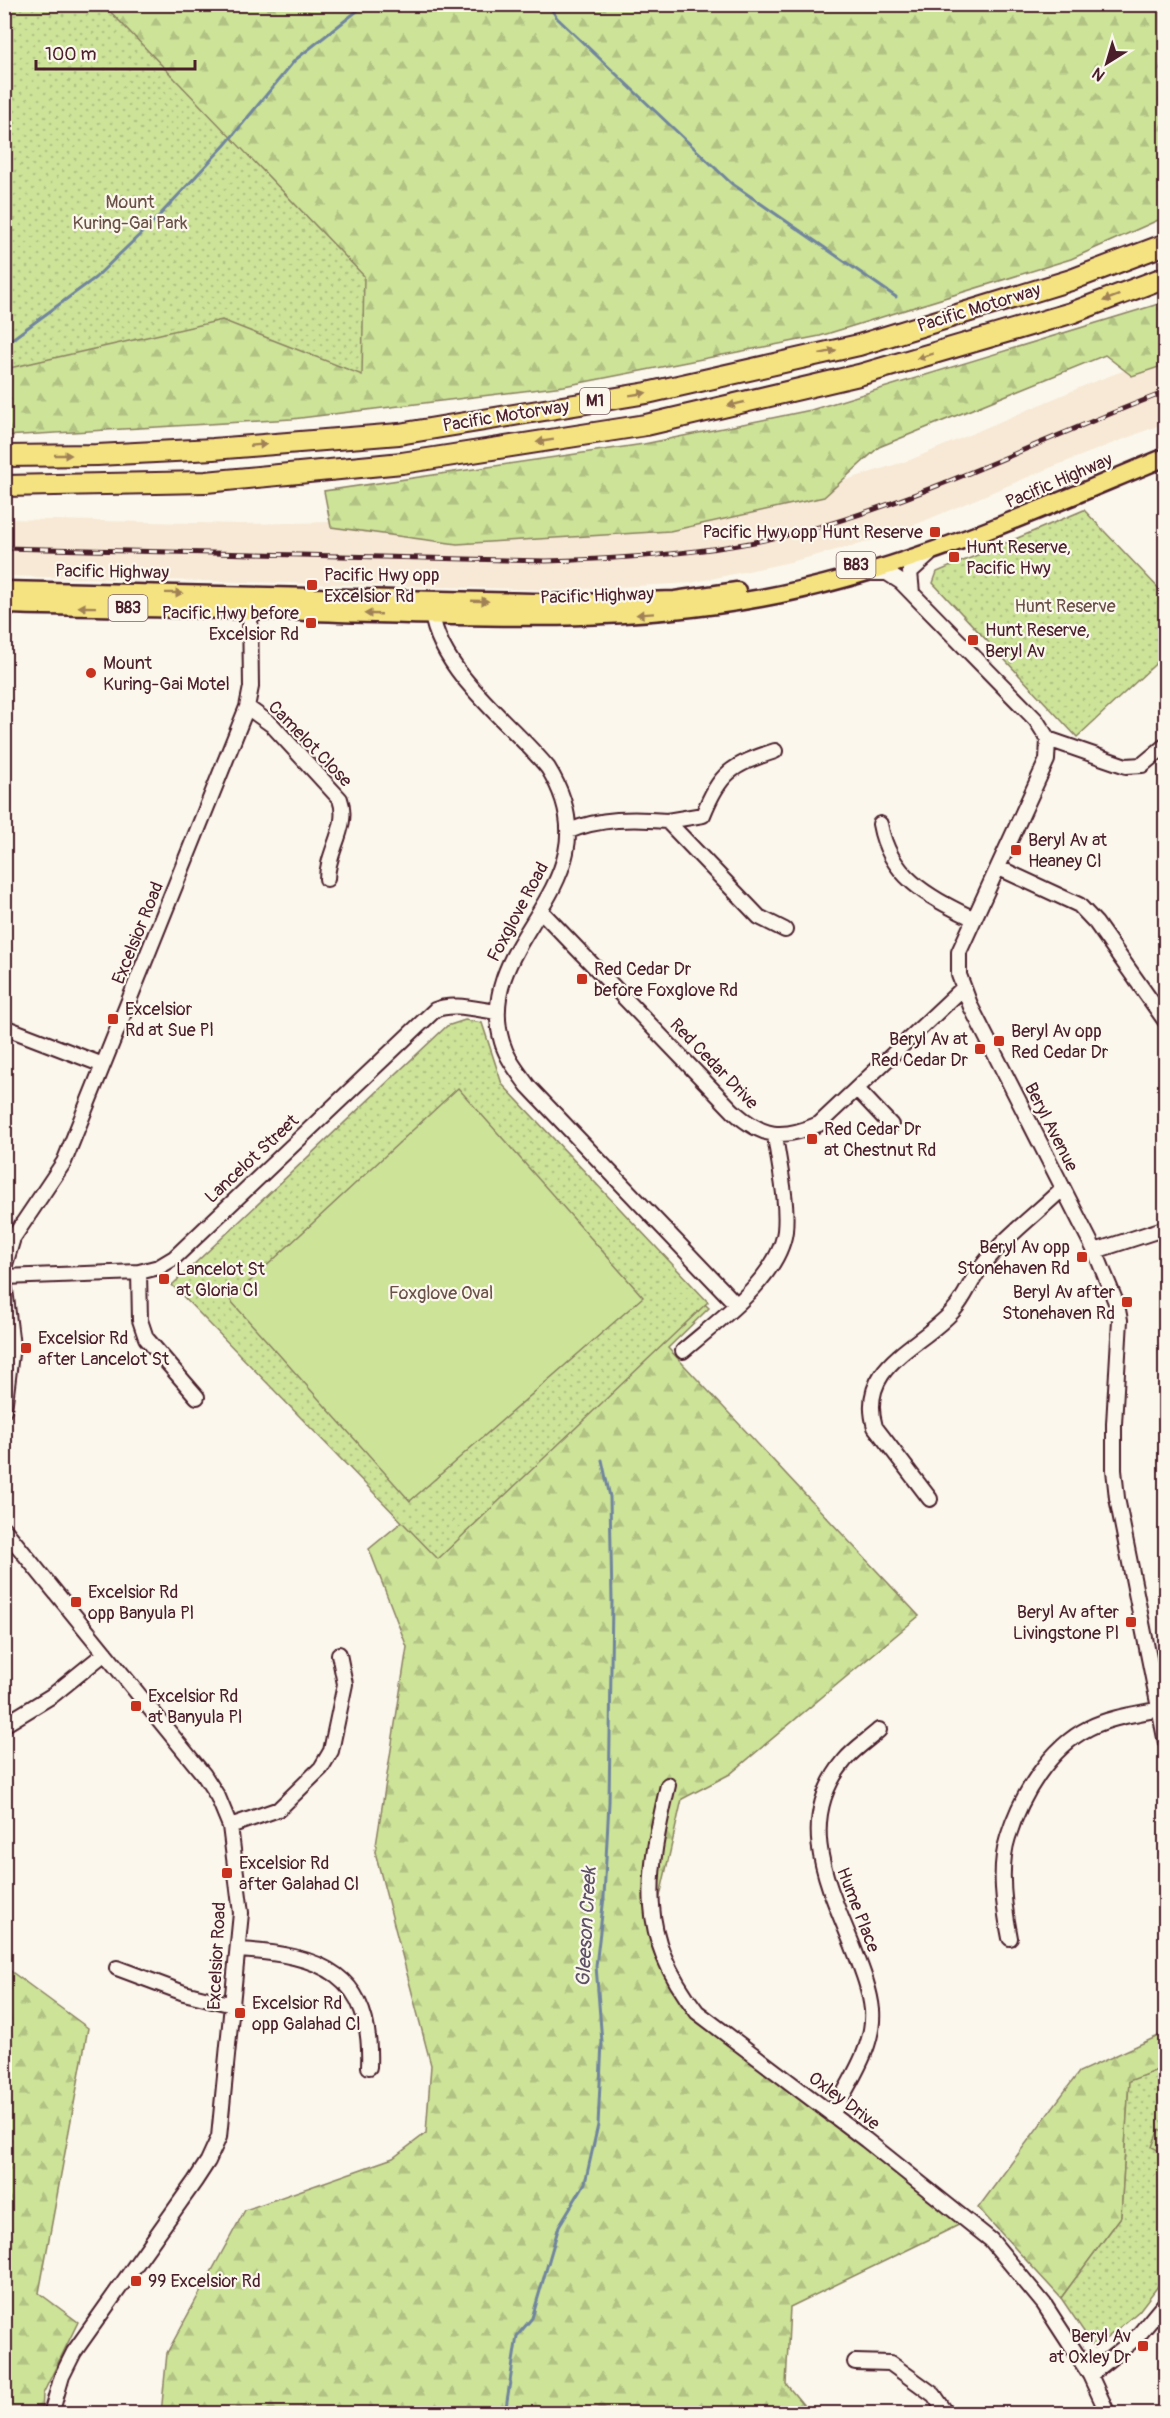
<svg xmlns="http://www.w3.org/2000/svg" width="1170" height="2418" viewBox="0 0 1170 2418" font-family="Pangolin,sans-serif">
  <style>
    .built { fill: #f7e9d5 }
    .forest { fill: url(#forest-firs); stroke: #8b8162; stroke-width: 1.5 }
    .park { fill: url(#park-dots); stroke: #8b8162; stroke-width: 1.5 }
    .garden { fill: #cce398; stroke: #8b8162; stroke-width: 1.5 }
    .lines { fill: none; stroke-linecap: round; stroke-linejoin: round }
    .stream { stroke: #70859e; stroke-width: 3 }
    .minor-casing { stroke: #4a1f2b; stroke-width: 18 }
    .major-casing { stroke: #4a1f2b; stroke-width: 21 }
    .highway-casing { stroke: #4a1f2b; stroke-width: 24 }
    .minor { stroke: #fbf7ec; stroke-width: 14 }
    .major { stroke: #f5e382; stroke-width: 16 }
    .highway { stroke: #f5e382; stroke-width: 20 }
    .rail-casing { stroke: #4a1f2b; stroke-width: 5 }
    .rail { stroke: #fbf7ec; stroke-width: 3; stroke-dasharray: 9; stroke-linecap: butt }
    .oneway { fill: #a08156 }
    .poi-dot { fill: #c8321e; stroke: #fbf7ec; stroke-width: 2 }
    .labels { text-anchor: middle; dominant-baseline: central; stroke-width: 4.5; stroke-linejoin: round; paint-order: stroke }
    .shield { fill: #fbf7ec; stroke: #7f6065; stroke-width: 1.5 }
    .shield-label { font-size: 16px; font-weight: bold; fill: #4a1f2b }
    .park-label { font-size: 18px; fill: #6a5046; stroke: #fbf7ec }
    .street-label { font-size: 18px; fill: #4a1f2b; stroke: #fbf7ec }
    .poi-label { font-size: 18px; fill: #4a1f2b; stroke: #fbf7ec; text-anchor: start }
    .water-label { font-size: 20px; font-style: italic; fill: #5d5265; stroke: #fbf7ec }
  </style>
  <defs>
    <pattern id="forest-firs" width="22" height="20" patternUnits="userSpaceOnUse" patternTransform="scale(1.5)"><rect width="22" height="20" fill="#cce398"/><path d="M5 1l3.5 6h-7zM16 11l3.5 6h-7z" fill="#b1c283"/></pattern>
    <pattern id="park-dots" width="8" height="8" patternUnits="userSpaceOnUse" patternTransform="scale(1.5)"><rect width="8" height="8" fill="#cce398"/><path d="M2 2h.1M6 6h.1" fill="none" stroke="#b1c283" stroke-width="1.8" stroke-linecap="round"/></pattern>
  </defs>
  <rect width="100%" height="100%" fill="#fbf7ec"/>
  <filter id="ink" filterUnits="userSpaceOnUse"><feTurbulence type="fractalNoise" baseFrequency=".0167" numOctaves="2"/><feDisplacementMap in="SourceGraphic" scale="12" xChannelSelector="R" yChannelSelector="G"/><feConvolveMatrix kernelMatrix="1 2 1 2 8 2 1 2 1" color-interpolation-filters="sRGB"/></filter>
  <g filter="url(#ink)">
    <path class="built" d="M1165,355v68l-118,46 -161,68 -96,25 -99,21 -128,7 -558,-14v-57l237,5 429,-10 162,-30 77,-24 178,-76z"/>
    <path class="forest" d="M5,5h1160v212l-94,42 -251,77 -256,50 -272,33 -287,17z
      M1165,302v63l-33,11 -27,-21 -226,92 -55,50 -154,34 -213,13 -126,-17 -7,-36 320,-47 167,-34z
      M684,1285l25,23 -41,40 251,268 -189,158 -48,25 -24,106 7,50 27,54 275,212 -177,86 -4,77 24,29 -649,1 6,-61 78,-143 148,-52 33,-25 5,-68 -56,-213 32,-205 -38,-98 275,-227z
      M5,1967l83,61 -49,265 39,29 -35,72 -1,19h-37z
      M1165,2033v36h-5l-31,13 -8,135 -60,81 -83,-90 101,-136z"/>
    <path class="park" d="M4,5h100l260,271 -2,99 -140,-55 -217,49z
      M1084,510l81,85 1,59 -89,83 -144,-154 4,-11z
      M465,1020l17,3 20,61 206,218 -270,257 -266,-274 275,-259z
      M1160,2069h5v208l-26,34 -44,37 -34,-50 60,-81 8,-136z"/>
    <path class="garden" d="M458,1088l185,209 -233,204 -180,-201z
      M1159,2129l6,4v21l-13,-7z"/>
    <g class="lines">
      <path class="stream" d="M548,4l9,14 174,165 165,114
        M4,345l91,-67 61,-59 69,-74 70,-85 71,-56
        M505,2414l12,-78 15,-18 27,-92 26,-43 13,-58 4,-83 -6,-76 8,-69 5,-95 3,-201 -2,-104 -8,-37"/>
      <defs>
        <path id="minor" d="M873,573h14l14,9 135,138 12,19 -1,21 -88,192v23l12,32 124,244 22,54 3,15 -6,104v46l3,28 49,245
          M912,593l-2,-21 19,-17
          M431,605c3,64 79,116 117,163 73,117 -77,169 -46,274 5,17 16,30 26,44l208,218
          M247,707l25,18 68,74c10,27 -13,52 -13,80
          M1048,739l78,27 16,-1 24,-20
          M667,821l36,-6c17,-43 29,-50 72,-64
          M880,824c10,55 50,73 94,95
          M569,831c31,-13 65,-13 98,-10l92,96 26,13
          M999,868l80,37 17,18 70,99
          M541,911l192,200c30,27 49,29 86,13l143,-135
          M4,1027l99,38
          M857,1089l34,36
          M1095,1251l71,-23
          M4,1268l9,-30 51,-76 183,-455 4,-20 -1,-85
          M139,1272l1,48 6,18 51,59
          M4,1277l135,-5 20,-5 15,-9 261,-248c18,-8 43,0 62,2
          M4,1281l8,65 -8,64
          M683,1351c33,-29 96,-73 102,-120 3,-30 -6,-65 -10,-96
          M930,1499l-55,-72c-18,-62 45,-79 78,-116 13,-14 18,-32 30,-46 22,-28 53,-51 79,-76
          M4,1529l200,246 14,22 12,29 11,87 -22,224 -11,24 -13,20 -121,171 -12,24 -11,38
          M4,1725l49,-30 52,-42
          M668,1785c-21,92 -32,148 29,227l169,128 125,100 53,64 46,71 18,39
          M230,1826l49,-17 42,-41 10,-17 14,-67 -6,-30
          M1010,1938c-6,-30 -12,-70 -2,-101 13,-41 41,-89 81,-109 22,-11 48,-14 71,-19
          M239,1950c82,5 134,23 130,117
          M117,1968l67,25 49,12
          M832,2115c16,-32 43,-67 40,-105 -2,-22 -12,-45 -20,-66 -25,-61 -57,-124 -7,-184 9,-11 23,-20 34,-30
          M855,2362l35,1 44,32 13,19
          M1090,2375l47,-38 29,-35"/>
        <path id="major" d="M4,590l571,13 100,-3 62,-9
          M4,605c112,3 223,4 335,8 141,4 281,11 422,-15 142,-26 272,-86 405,-141"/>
        <path id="highway" d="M4,456l93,-1 116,-6 186,-15 248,-41 212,-48 212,-65 95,-36
          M4,486l202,-4 196,-19 244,-38 213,-50 212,-62 95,-36"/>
      </defs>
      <use href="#minor" class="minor-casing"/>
      <use href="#major" class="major-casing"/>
      <use href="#highway" class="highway-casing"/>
      <use href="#minor" class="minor"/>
      <use href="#major" class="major"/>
      <use href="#highway" class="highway"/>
      <defs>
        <path id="rail" d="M4,548l542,13c101,-3 202,-10 299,-42 110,-35 213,-87 321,-127"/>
      </defs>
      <use href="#rail" class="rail-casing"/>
      <use href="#rail" class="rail"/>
    </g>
    <defs><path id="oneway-solid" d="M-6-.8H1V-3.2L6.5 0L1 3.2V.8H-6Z" transform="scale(1.5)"/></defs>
    <g class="oneway">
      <use href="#oneway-solid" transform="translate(1111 298) rotate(159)"/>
      <use href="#oneway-solid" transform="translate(828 352) rotate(-13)"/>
      <use href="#oneway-solid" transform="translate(925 356) rotate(164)"/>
      <use href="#oneway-solid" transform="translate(638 394) rotate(-9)"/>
      <use href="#oneway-solid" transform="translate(736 404) rotate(167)"/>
      <use href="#oneway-solid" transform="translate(545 441) rotate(171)"/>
      <use href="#oneway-solid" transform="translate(258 445) rotate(-5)"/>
      <use href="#oneway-solid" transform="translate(63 455)"/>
      <use href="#oneway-solid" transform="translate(174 593) rotate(1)"/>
      <use href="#oneway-solid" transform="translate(480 601) rotate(2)"/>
      <use href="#oneway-solid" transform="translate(87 607) rotate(-179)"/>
      <use href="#oneway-solid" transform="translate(373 614) rotate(-178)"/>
      <use href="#oneway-solid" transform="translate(645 614) rotate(176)"/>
    </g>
  </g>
  <g class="poi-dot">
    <rect x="929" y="526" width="12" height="12" rx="3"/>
    <rect x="948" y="551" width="12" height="12" rx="3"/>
    <rect x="306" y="579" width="12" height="12" rx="3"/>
    <rect x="305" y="617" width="12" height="12" rx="3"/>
    <rect x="967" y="634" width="12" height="12" rx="3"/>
    <circle cx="91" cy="673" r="6"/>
    <rect x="1010" y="844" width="12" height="12" rx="3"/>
    <rect x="576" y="973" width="12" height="12" rx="3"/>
    <rect x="107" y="1013" width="12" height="12" rx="3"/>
    <rect x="993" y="1035" width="12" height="12" rx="3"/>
    <rect x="974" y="1043" width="12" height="12" rx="3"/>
    <rect x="806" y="1133" width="12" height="12" rx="3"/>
    <rect x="1076" y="1251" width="12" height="12" rx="3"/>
    <rect x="158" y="1273" width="12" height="12" rx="3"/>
    <rect x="1121" y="1296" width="12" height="12" rx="3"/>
    <rect x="20" y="1342" width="12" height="12" rx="3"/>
    <rect x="70" y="1596" width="12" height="12" rx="3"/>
    <rect x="1125" y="1616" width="12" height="12" rx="3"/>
    <rect x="130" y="1700" width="12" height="12" rx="3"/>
    <rect x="221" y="1867" width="12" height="12" rx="3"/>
    <rect x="234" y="2007" width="12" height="12" rx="3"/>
    <rect x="130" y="2275" width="12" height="12" rx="3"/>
    <rect x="1137" y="2340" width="12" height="12" rx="3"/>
  </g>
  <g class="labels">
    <g class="shield">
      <rect x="580" y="388" width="30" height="26" rx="4.5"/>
      <rect x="836.5" y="552" width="39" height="26" rx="4.5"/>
      <rect x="108.5" y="595" width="39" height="26" rx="4.5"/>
    </g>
    <g class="shield-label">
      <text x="595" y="401">M1</text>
      <text x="856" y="565">B83</text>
      <text x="128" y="608">B83</text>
    </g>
    <g class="park-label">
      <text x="130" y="202">Mount<tspan x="130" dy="21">Kuring-Gai Park</tspan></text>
      <text x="1065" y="606">Hunt Reserve</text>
      <text x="441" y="1293">Foxglove Oval</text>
    </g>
    <g class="street-label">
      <text transform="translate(979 308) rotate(-17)">Pacific Motorway</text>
      <text transform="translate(506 416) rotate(-9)">Pacific Motorway</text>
      <text transform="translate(1059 481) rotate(-23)">Pacific Highway</text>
      <text transform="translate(112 572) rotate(1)">Pacific Highway</text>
      <text transform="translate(597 596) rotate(-2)">Pacific Highway</text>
      <text transform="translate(310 744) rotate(46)">Camelot Close</text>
      <text transform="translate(518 912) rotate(-62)">Foxglove Road</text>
      <text transform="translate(138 933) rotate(-68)">Excelsior Road</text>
      <text transform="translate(714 1064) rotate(46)">Red Cedar Drive</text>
      <text transform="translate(1051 1127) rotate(63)">Beryl Avenue</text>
      <text transform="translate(252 1159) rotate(-43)">Lancelot Street</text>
      <text transform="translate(858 1910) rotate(69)">Hume Place</text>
      <text transform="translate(217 1956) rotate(-87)">Excelsior Road</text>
      <text transform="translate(844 2101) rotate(37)">Oxley Drive</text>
    </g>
    <g class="poi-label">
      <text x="923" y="532" text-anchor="end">Pacific Hwy opp Hunt Reserve</text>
      <text x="966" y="547">Hunt Reserve,<tspan x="966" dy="21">Pacific Hwy</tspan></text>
      <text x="324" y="575">Pacific Hwy opp<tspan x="324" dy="21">Excelsior Rd</tspan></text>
      <text x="299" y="613" text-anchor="end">Pacific Hwy before<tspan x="299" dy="21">Excelsior Rd</tspan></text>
      <text x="985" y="630">Hunt Reserve,<tspan x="985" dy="21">Beryl Av</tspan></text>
      <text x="103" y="663">Mount<tspan x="103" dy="21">Kuring-Gai Motel</tspan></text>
      <text x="1028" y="840">Beryl Av at<tspan x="1028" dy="21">Heaney Cl</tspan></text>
      <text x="594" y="969">Red Cedar Dr<tspan x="594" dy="21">before Foxglove Rd</tspan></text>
      <text x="125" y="1009">Excelsior<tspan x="125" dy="21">Rd at Sue Pl</tspan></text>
      <text x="1011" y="1031">Beryl Av opp<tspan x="1011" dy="21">Red Cedar Dr</tspan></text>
      <text x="968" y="1039" text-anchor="end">Beryl Av at<tspan x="968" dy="21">Red Cedar Dr</tspan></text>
      <text x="824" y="1129">Red Cedar Dr<tspan x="824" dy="21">at Chestnut Rd</tspan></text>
      <text x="1070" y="1247" text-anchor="end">Beryl Av opp<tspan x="1070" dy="21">Stonehaven Rd</tspan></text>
      <text x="176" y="1269">Lancelot St<tspan x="176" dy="21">at Gloria Cl</tspan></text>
      <text x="1115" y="1292" text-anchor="end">Beryl Av after<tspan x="1115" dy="21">Stonehaven Rd</tspan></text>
      <text x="38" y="1338">Excelsior Rd<tspan x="38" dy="21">after Lancelot St</tspan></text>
      <text x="88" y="1592">Excelsior Rd<tspan x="88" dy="21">opp Banyula Pl</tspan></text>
      <text x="1119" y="1612" text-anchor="end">Beryl Av after<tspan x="1119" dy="21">Livingstone Pl</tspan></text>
      <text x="148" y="1696">Excelsior Rd<tspan x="148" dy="21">at Banyula Pl</tspan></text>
      <text x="239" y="1863">Excelsior Rd<tspan x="239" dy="21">after Galahad Cl</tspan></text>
      <text x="252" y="2003">Excelsior Rd<tspan x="252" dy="21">opp Galahad Cl</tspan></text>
      <text x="148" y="2281">99 Excelsior Rd</text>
      <text x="1131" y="2336" text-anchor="end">Beryl Av<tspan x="1131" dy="21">at Oxley Dr</tspan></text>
    </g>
    <g class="water-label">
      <text transform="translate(586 1927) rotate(-87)">Gleeson Creek</text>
    </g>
  </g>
  <rect width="1170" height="2418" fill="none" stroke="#fbf7ec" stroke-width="24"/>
  <rect x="12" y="12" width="1146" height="2394" fill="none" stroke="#4a1f2b" stroke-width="2" filter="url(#ink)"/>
  <g transform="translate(1107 63) rotate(217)" stroke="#fbf7ec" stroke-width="4.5" paint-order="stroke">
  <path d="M0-4.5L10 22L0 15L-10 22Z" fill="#4a1f2b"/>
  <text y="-9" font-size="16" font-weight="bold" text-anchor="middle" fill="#4a1f2b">N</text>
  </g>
  <path d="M36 60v9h159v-9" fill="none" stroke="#4a1f2b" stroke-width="3"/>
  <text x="45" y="60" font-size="18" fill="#4a1f2b" stroke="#fbf7ec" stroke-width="4.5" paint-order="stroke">100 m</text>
</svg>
